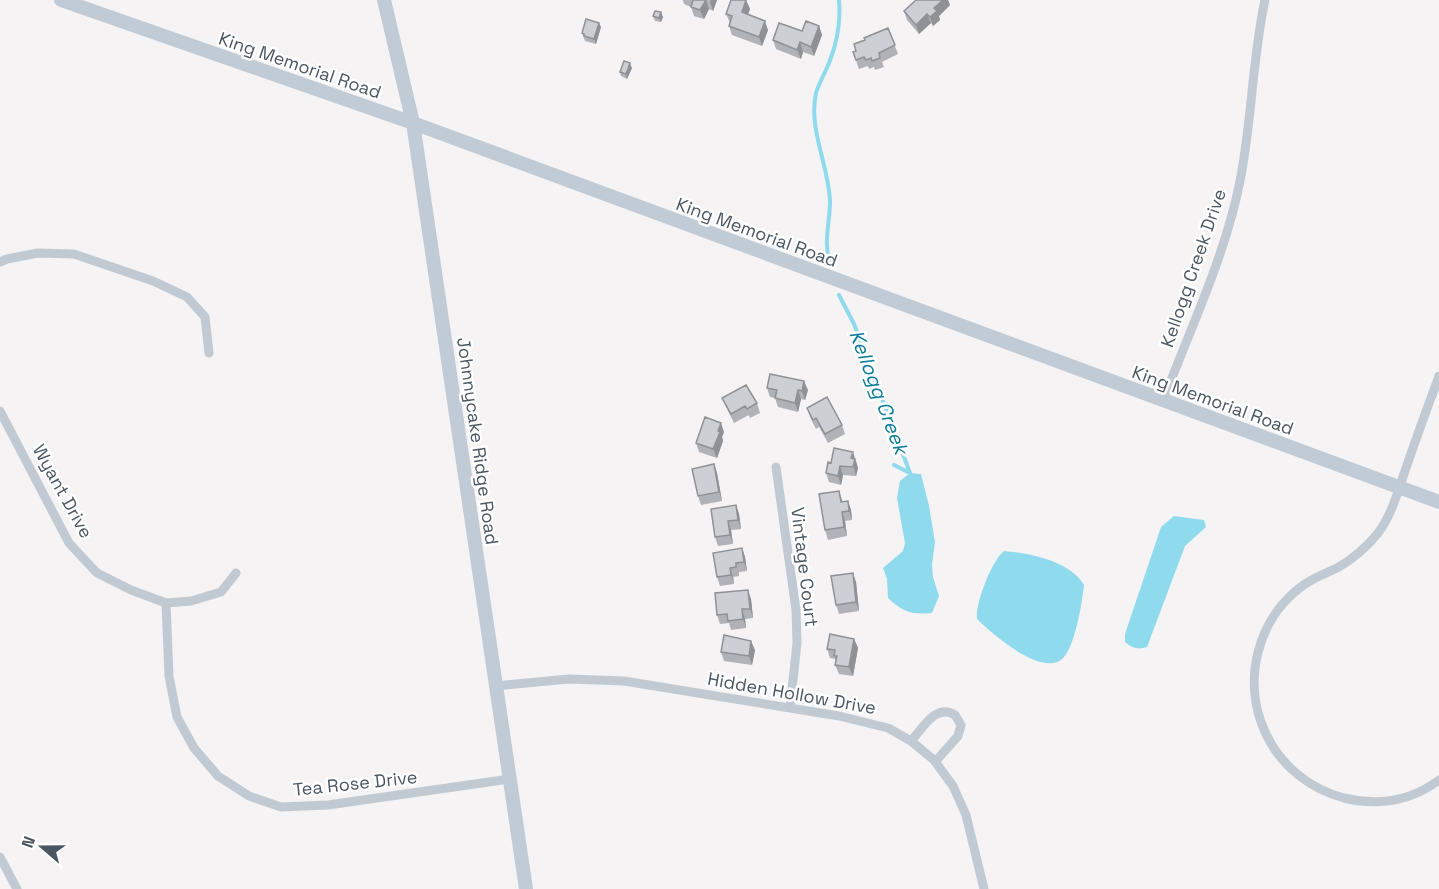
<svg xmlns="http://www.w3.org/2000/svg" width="1439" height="889" viewBox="0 0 1439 889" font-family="'Space Grotesk',sans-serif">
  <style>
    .water { fill: #90daee }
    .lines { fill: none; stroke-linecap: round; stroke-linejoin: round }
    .stream { stroke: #90daee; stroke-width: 4 }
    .street { stroke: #c1cad2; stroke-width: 9 }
    .secondary { stroke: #c1cbd6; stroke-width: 14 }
    .wall { fill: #b0b2b7 }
    .shaded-wall { fill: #909195 }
    .building { fill: #cdcfd5; stroke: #909195; stroke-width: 1.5 }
    .labels { text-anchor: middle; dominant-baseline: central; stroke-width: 5; stroke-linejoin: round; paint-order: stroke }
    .street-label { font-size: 18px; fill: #4a5661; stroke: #fff }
    .water-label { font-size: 20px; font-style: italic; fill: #0c7c9b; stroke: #fff }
  </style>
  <rect width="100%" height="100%" fill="#f5f3f3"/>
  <path class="water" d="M910,473l11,1 8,32 6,36 -3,22 1,13 6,19 -7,17c-21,2 -29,-1 -44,-15l-1,-19 -4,-11 20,-17 2,-8 -8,-45 3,-17z
    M1174,516l30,4 2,7 -21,19 -38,101c-9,3 -15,1 -22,-5v-8l36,-107z
    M1004,551c26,2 66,10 80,34 -2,17 -9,65 -23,75 -22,15 -70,-27 -84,-41 -2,-15 15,-59 27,-68z"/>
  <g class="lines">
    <path class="stream" d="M830,262c-7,-19 0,-40 0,-60 -1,-37 -22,-72 -14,-109 3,-10 9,-20 13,-30 8,-20 12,-41 10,-63
      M839,295l15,29 56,149 -16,-8"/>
    <path class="street" d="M0,262l7,-3 31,-6 36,1 79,27 34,16 18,20 4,36
      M1439,376c-12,33 -24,65 -35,98 -7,20 -13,42 -26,59 -11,14 -25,26 -41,35 -11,5 -22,9 -32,16 -48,33 -64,98 -39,150 15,32 44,55 78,64 34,8 67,3 95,-18
      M1163,401c27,-72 62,-144 77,-220 12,-60 12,-121 25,-181
      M0,411l69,132 28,30 34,17 35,13 25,-2 30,-9 15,-19
      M776,467l20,143 1,33 -7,65
      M166,603l3,73 8,41 17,31 24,28 31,20 32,11 47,-2 182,-26
      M495,686l74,-7 55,2 215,35 49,12 23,13 23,19 19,26 13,29 18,74
      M911,741c12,-13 25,-38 44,-26l6,10 -3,11 -23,26
      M0,857l17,32"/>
    <path class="secondary" d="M61,0l352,123 1026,379
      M384,0l29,123 113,766"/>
  </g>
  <path class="wall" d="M683,0h34l-4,11 -4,-2 -5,10 -10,-3 -3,-9 -7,-3z
    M746,0l4,9 -2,6 20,15 -6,16 -30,-11 -3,-9 1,-3 -4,-9z
    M916,0h32l2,5 -11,11 1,4 -7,6 -2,-3 -12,11 -12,-14 -3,-9z
    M653,16l10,1 -2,5 -6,-1z
    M819,26l3,9 -8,21 -11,-4 -2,7 -25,-10 -3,-9z
    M601,27l-5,17 -11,-3 -3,-8z
    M888,28l10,26 -16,8 2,5 -9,3 -1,-3 -5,2 -1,-3 -9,3 -6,-17 3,-1 9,-11z
    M632,68l-5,11 -6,-3 -1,-4z
    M767,388l41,2 -3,10 -4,-1 -3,13 -20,-5 -3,-9 -5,-1z
    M722,398l35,5 3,10 -10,5 -1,-3 -15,8 -8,-16z
    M807,408l35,17 3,9 -17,9 -9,-16 -3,2 -6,-12z
    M724,432l-2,5 1,4 -6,17 -18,-6 -3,-9z
    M856,461l2,7 -2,8 -13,-1 -2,10 -12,-3 -3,-9 5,-10z
    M714,464l3,9 5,28 -21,4 -3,-9z
    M839,491l4,11 5,-1 3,9 1,10 -7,1 2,15 -19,4 -3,-10z
    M736,505l3,9 2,15 -10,1 2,14 -15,2 -3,-9z
    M742,548l3,9 2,14 -8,1v4l-6,1 1,7 -14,2 -3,-9z
    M856,582l3,29 -20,3 -3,-9z
    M751,599l2,19 -8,1 1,9 -15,2 -2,-7 -9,1 -3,-9z
    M854,639l4,9 -5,28 -14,-2 -4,-9 1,-3 -1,-3 -5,-1 -3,-9z
    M755,650l-3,15 -28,-4 -3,-9z"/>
  <path class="shaded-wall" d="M706,0l3,9 -5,10 -4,-9z
    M711,0h6l-4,11 -3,-9z
    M746,0l4,9 -5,12 -3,-9z
    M943,0h5l2,5 -11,11 1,4 -7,6 -3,-9 4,-9z
    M661,12l2,5 -2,5 -2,-4z
    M927,14l4,9 -12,11 -3,-9z
    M765,21l3,9 -6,16 -3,-9z
    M599,23l2,4 -5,17 -2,-5z
    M819,26l3,9 -8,21 -3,-9z
    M800,42l3,10 -2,7 -4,-9z
    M630,63l2,5 -5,11 -1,-5z
    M804,381l4,9 -3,10 -3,-9z
    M798,390l3,9 -3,13 -3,-9z
    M721,423l3,9 -2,5 1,4 -6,17 -4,-9 5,-18z
    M853,452l5,16 -2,8 -5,-18z
    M714,464l3,9 5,28 -3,-9z
    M840,466l3,9 -2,10 -3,-9z
    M848,501l3,9 1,10 -3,-9z
    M736,505l3,9 2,15 -3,-9z
    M842,512l3,9 2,15 -3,-9z
    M728,521l3,9 2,14 -3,-9z
    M742,548l3,9 2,14 -3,-9z
    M730,568l3,9 1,7 -3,-9z
    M853,573l3,9 3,29 -3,-9z
    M748,590l3,9 2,19 -3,-9z
    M742,609l3,10 1,9 -3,-9z
    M854,639l4,9 -5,28 -4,-9z
    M751,641l4,9 -3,15 -3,-9z"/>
  <path class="building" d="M693,0h13l-6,10 -9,-3z
    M731,0h15l-4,12 23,9 -6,16 -30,-11 3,-10 -6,-2z
    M916,0h27l-9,8 3,3 -7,6 -3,-3 -11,11 -12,-14z
    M655,11l6,1 -2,6 -6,-2z
    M586,19l13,4 -5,16 -10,-3v-2l-2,-1z
    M806,21l13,5 -8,21 -11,-5 -3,8 -24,-10 6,-17 23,8z
    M888,28l7,17 -16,8 1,5 -8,3 -1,-3 -5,2 -2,-3 -8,3 -3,-8 3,-1 -2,-7 11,-4 -1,-2z
    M624,61l6,2 -4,11 -6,-2z
    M770,374l34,7 -2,10 -4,-1 -3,13 -20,-5 2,-8 -10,-2z
    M746,385l11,18 -10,6 -2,-3 -14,8 -9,-16z
    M827,397l15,28 -17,9 -9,-16 -3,2 -6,-12z
    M705,417l16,6 -3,8 2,1 -7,17 -17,-6z
    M834,448l19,4 -2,6 4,1 -2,8 -13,-1 -2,10 -12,-3 2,-11 3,1z
    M714,464l5,28 -21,4 -6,-27z
    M839,491l2,11 7,-1 1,10 -7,1 2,15 -19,3 -6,-36z
    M736,505l2,15 -10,1 2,14 -15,2 -4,-28z
    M742,548l2,14 -8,1v4l-6,1 1,7 -14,2 -4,-24z
    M853,573l3,29 -20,3 -5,-29z
    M748,590l2,19h-8l1,10 -15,2 -1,-7 -10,1 -2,-22z
    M830,634l24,5 -5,28 -14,-2 2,-9h-3l1,-6 -8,-1z
    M724,635l27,6 -2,15 -28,-4z"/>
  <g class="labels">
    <g class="street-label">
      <text transform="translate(300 65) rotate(19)">King Memorial Road</text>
      <text transform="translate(757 232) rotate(20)">King Memorial Road</text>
      <text transform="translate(1193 268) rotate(-71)">Kellogg Creek Drive</text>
      <text transform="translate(1213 400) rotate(20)">King Memorial Road</text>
      <text transform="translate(478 441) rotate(82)">Johnnycake Ridge Road</text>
      <text transform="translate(63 491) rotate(61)">Wyant Drive</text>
      <text transform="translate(805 567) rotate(83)">Vintage Court</text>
      <text transform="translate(792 693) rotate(10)">Hidden Hollow Drive</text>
      <text transform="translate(355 783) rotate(-6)">Tea Rose Drive</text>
    </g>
    <g class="water-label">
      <text transform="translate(879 392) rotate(69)">Kellogg Creek</text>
    </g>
  </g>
  <g transform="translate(42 847) rotate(290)" stroke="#ffffff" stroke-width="4.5" paint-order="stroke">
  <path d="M0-4.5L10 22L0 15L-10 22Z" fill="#4a5661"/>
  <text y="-9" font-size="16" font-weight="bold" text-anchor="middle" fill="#4a5661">N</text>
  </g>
</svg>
